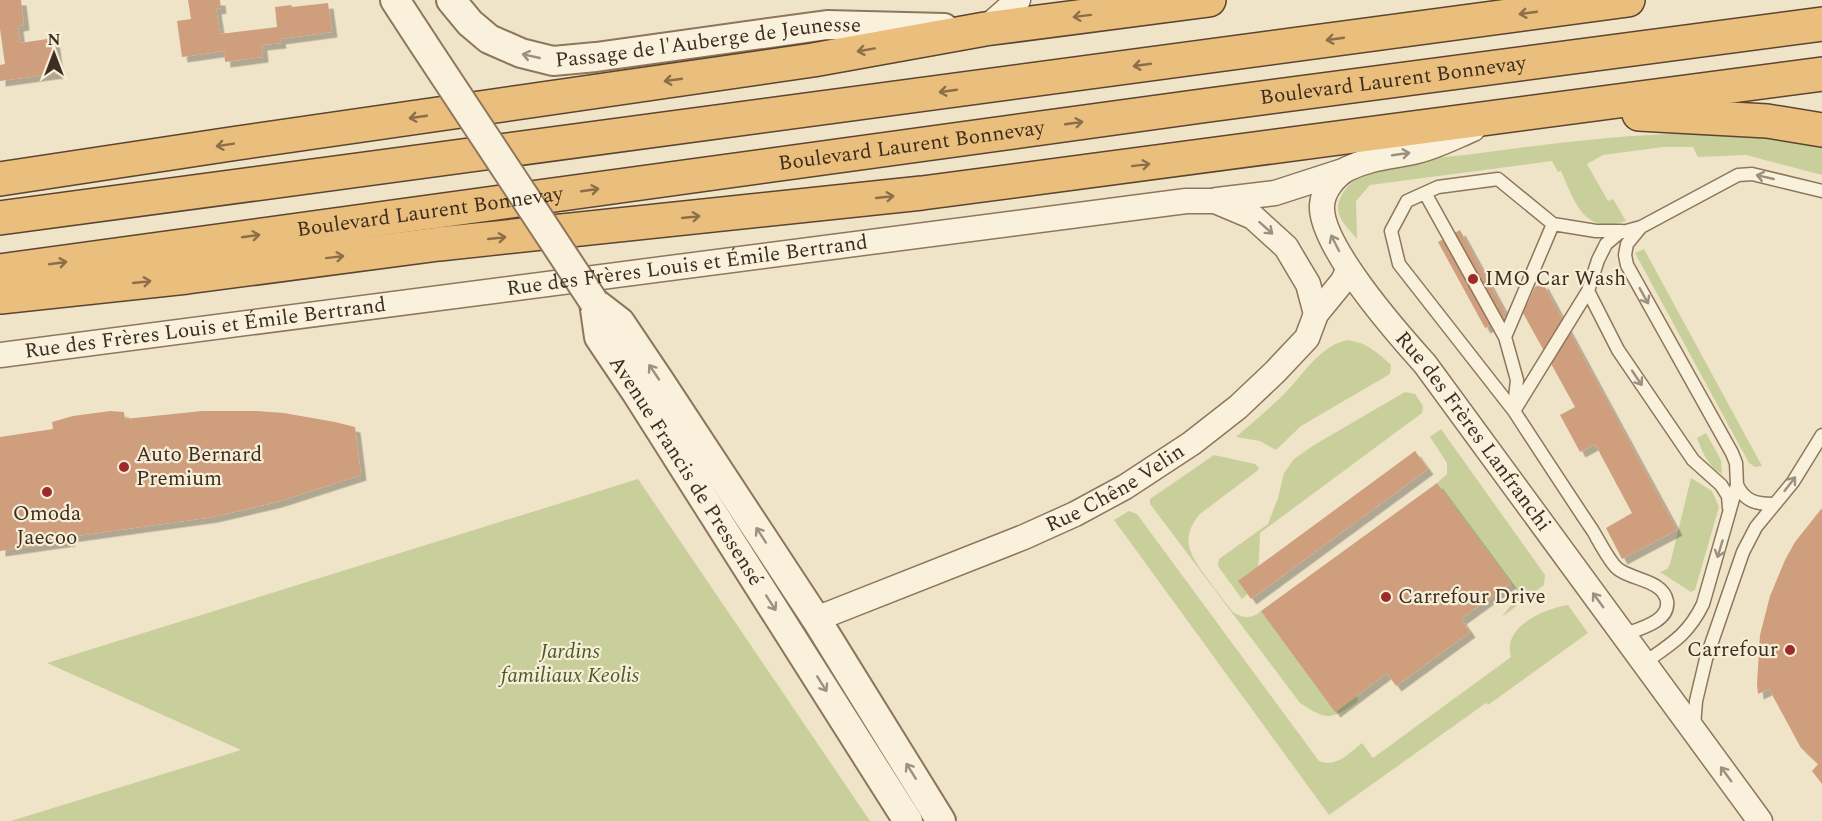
<svg xmlns="http://www.w3.org/2000/svg" width="1822" height="821" viewBox="0 0 1822 821" font-family="Spectral,serif">
  <style>
    .green { fill: #c9cf9b }
    .building { fill: #cf9f7d; filter: url(#shadow) }
    .lines { fill: none; stroke-linecap: round; stroke-linejoin: round }
    .service-casing { stroke: #8d765c; stroke-width: 15 }
    .minor-casing { stroke: #8d765c; stroke-width: 27 }
    .tertiary-casing { stroke: #8d765c; stroke-width: 32 }
    .trunk-casing { stroke: #5b4430; stroke-width: 36 }
    .service { stroke: #faf1dc; stroke-width: 12 }
    .minor { stroke: #faf1dc; stroke-width: 24 }
    .tertiary { stroke: #faf1dc; stroke-width: 28 }
    .trunk { stroke: #eabe7c; stroke-width: 33 }
    .tertiary-bridge-casing { stroke: #8d765c; stroke-width: 32; stroke-linecap: butt }
    .tertiary-bridge { stroke: #faf1dc; stroke-width: 28 }
    .oneway { stroke: #8b6f49 }
    .oneway2 { stroke: #9c907e }
    .poi-dot { fill: #9e2a2b; stroke: #f7eed8; stroke-width: 2 }
    .labels { text-anchor: middle; dominant-baseline: central; stroke-width: 4.5; stroke-linejoin: round; paint-order: stroke }
    .street-label { font-size: 21px; fill: #3d2e20; stroke: #f7eed8 }
    .poi-label { font-size: 21px; fill: #3d2e20; stroke: #f7eed8; text-anchor: start }
    .park-label { font-size: 21px; font-style: italic; fill: #4d5a26; stroke: #f7eed8 }
  </style>
  <defs>
    <filter id="shadow"><feDropShadow dx="5.5" dy="5.5" stdDeviation="0" flood-color="#0004"/></filter>
  </defs>
  <rect width="100%" height="100%" fill="#f0e4c8"/>
  <path class="green" d="M1692,133c44,1 86,6 130,14v28l-76,-20 -48,2 -5,-10h-30l-60,8 -16,9 21,37 5,-2 13,22c-43,15 -52,-21 -65,-50l-3,1 -6,-11 -182,24 -14,16 1,38c-7,-9 -19,-19 -19,-31 0,-15 17,-31 31,-36 33,-12 69,-14 104,-18 73,-10 145,-19 219,-21z
    M1644,249l118,217 -7,1 -6,-4 -114,-210z
    M1348,340c19,3 29,12 43,25l-1,9 -89,52 -25,24 -16,-9 -24,-4c17,-15 34,-29 49,-44 19,-19 35,-48 63,-53z
    M1405,392l10,2 8,12 -1,7 -162,120c-1,21 1,53 -18,66l-24,-33 1,-7 49,-35 10,-26 6,-25 10,-14 20,-14z
    M1441,429l104,146 -1,10 -42,32 17,-23 -82,-111 10,-9v-11l-17,-26z
    M1706,433l15,27 1,14c-13,-7 -20,-22 -25,-36z
    M1214,455l41,9 4,4 -2,3 -57,43c-21,25 -10,41 7,64 8,11 17,23 26,34 10,7 19,7 28,-1l95,85 2,3 -1,3c-26,18 -30,19 -57,1l-150,-199v-5z
    M1691,478l21,13 7,16 -24,83 -4,2 -31,-20 7,-3 3,-5z
    M638,479l232,342h-859l230,-71 -194,-87z
    M1129,511l8,3 182,247c18,7 30,-8 43,-18l11,15 138,-101c-9,-31 33,-48 57,-52l20,28 -100,72 -2,-2 -157,112 -215,-295z"/>
  <path class="building" d="M0,0h21l3,25 -6,1 2,17 34,-5 5,35 -59,8v-16l5,-1 -5,-35z
    M188,0h32l1,8 -5,1 4,25 57,-7 -2,-20 16,-2 1,2 36,-4 4,29 -52,7 1,4 -19,2 1,12 -38,5 -1,-11 -42,6 -5,-36 14,-2z
    M1460,230l47,86 -22,12 -47,-86z
    M1543,283l134,247 -55,29 -16,-31 26,-15 -37,-69 -15,8 -20,-37 15,-8 -52,-94 12,-26z
    M110,411l14,1 1,7 77,-8h55l27,2 51,9 20,5 6,48 -84,27 -64,15 -144,20 1,4 -70,10v-114l53,-8 -1,-7 21,-6z
    M1415,451l13,18 -177,130 -13,-18z
    M1437,483l74,100 -50,36 9,13 -74,54 -9,-13 -52,39 -74,-101z
    M1822,508v276l-10,-13 6,-7 -17,-16 -32,-59 -11,5 -1,-10 3,-49 10,-39 15,-36 10,-18z"/>
  <g class="lines">
    <defs>
      <path id="service" d="M1425,193l80,144 12,43 -3,27
        M1588,291l30,59 75,110 28,25 7,11 1,12
        M1505,337l48,-113
        M1514,411l-115,-147 -8,-33 16,-30 31,-14 60,-8 55,45 43,7h26
        M1737,485c8,16 18,19 36,19
        M1623,635c15,-6 47,-13 44,-34 -4,-21 -35,-21 -49,-32 -8,-6 -19,-28 -25,-38 -27,-40 -53,-80 -79,-120l74,-120 10,-31 8,-16 13,-11 22,-6
        M1644,663c27,-19 44,-28 59,-59l34,-119 -1,-22 -4,-10 -105,-188 -2,-10 2,-11 14,-17 97,-52 14,-1 70,17
        M1694,726l2,-25 10,-42 37,-107 13,-25 37,-45 29,-47"/>
      <g id="minor">
        <path d="M985,29l33,-29"/>
        <path id="s1" d="M1473,129c-19,8 -40,19 -60,23 -23,5 -44,6 -66,17 -12,7 -24,21 -25,36 -3,40 76,129 103,159l335,457"/>
        <path d="M1217,200l58,-7 68,-22"/>
        <path id="s2" d="M0,355l1186,-154h29l38,16 33,30 22,37 8,30"/>
        <path id="s3" d="M816,619l208,-82 51,-23 50,-27 67,-44 46,-36 37,-35 32,-34 9,-24 27,-33 5,-11"/>
      </g>
      <g id="tertiary">
        <path d="M395,0l28,43"/>
        <path id="s4" d="M451,0l19,23 19,16 32,14 32,8 43,-4 231,-32 117,3"/>
        <path d="M594,302l26,20 39,58 157,239 125,202"/>
        <path id="s5" d="M594,302l5,35 37,55 272,429"/>
      </g>
      <g id="trunk">
        <path d="M1639,114l128,7 55,9"/>
        <path d="M0,179l231,-35 582,-84 172,-31 224,-29"/>
        <path d="M0,218l1628,-218"/>
        <path id="s6" d="M0,271l1209,-166 613,-81"/>
        <path d="M0,297l187,-20 252,-33 483,-51 900,-119"/>
      </g>
    </defs>
    <use href="#service" class="service-casing"/>
    <use href="#minor" class="minor-casing"/>
    <use href="#tertiary" class="tertiary-casing"/>
    <use href="#trunk" class="trunk-casing"/>
    <use href="#service" class="service"/>
    <use href="#minor" class="minor"/>
    <use href="#tertiary" class="tertiary"/>
    <use href="#trunk" class="trunk"/>
    <defs>
      <path id="tertiary-bridge" d="M423,43l171,259"/>
    </defs>
    <use href="#tertiary-bridge" class="tertiary-bridge-casing"/>
    <use href="#tertiary-bridge" class="tertiary-bridge"/>
  </g>
  <defs><path id="oneway-shaft" d="M-6 0H5M1.5-3L5.5 0L1.5 3" fill="none" stroke-width="1.6" stroke-linecap="round" stroke-linejoin="round" transform="scale(1.5)"/></defs>
  <g class="oneway">
    <use href="#oneway-shaft" transform="translate(1528 13) rotate(172)"/>
    <use href="#oneway-shaft" transform="translate(1082 16) rotate(173)"/>
    <use href="#oneway-shaft" transform="translate(1335 39) rotate(172)"/>
    <use href="#oneway-shaft" transform="translate(866 50) rotate(170)"/>
    <use href="#oneway-shaft" transform="translate(1142 65) rotate(172)"/>
    <use href="#oneway-shaft" transform="translate(673 80) rotate(172)"/>
    <use href="#oneway-shaft" transform="translate(948 91) rotate(172)"/>
    <use href="#oneway-shaft" transform="translate(418 117) rotate(172)"/>
    <use href="#oneway-shaft" transform="translate(1074 123) rotate(-8)"/>
    <use href="#oneway-shaft" transform="translate(225 145) rotate(171)"/>
    <use href="#oneway-shaft" transform="translate(1141 165) rotate(-7)"/>
    <use href="#oneway-shaft" transform="translate(590 190) rotate(-8)"/>
    <use href="#oneway-shaft" transform="translate(885 197) rotate(-6)"/>
    <use href="#oneway-shaft" transform="translate(691 217) rotate(-6)"/>
    <use href="#oneway-shaft" transform="translate(251 236) rotate(-8)"/>
    <use href="#oneway-shaft" transform="translate(497 238) rotate(-6)"/>
    <use href="#oneway-shaft" transform="translate(335 257) rotate(-7)"/>
    <use href="#oneway-shaft" transform="translate(58 263) rotate(-8)"/>
    <use href="#oneway-shaft" transform="translate(142 282) rotate(-6)"/>
  </g>
  <g class="oneway2">
    <use href="#oneway-shaft" transform="translate(531 56) rotate(-167)"/>
    <use href="#oneway-shaft" transform="translate(1401 154) rotate(-8)"/>
    <use href="#oneway-shaft" transform="translate(1765 177) rotate(-167)"/>
    <use href="#oneway-shaft" transform="translate(1266 228) rotate(42)"/>
    <use href="#oneway-shaft" transform="translate(1335 243) rotate(-117)"/>
    <use href="#oneway-shaft" transform="translate(1644 296) rotate(61)"/>
    <use href="#oneway-shaft" transform="translate(654 372) rotate(-124)"/>
    <use href="#oneway-shaft" transform="translate(1637 378) rotate(56)"/>
    <use href="#oneway-shaft" transform="translate(1790 484) rotate(-52)"/>
    <use href="#oneway-shaft" transform="translate(761 535) rotate(-123)"/>
    <use href="#oneway-shaft" transform="translate(1720 549) rotate(107)"/>
    <use href="#oneway-shaft" transform="translate(1598 600) rotate(-126)"/>
    <use href="#oneway-shaft" transform="translate(771 603) rotate(57)"/>
    <use href="#oneway-shaft" transform="translate(822 684) rotate(58)"/>
    <use href="#oneway-shaft" transform="translate(911 771) rotate(-122)"/>
    <use href="#oneway-shaft" transform="translate(1726 774) rotate(-126)"/>
  </g>
  <g class="poi-dot">
    <circle cx="1473" cy="279" r="6"/>
    <circle cx="124" cy="467" r="6"/>
    <circle cx="47" cy="492" r="6"/>
    <circle cx="1386" cy="597" r="6"/>
    <circle cx="1790" cy="650" r="6"/>
  </g>
  <g class="labels">
    <g class="street-label">
      <text stroke="none"><textPath href="#s4" startOffset="279">Passage de l'Auberge de Jeunesse</textPath></text>
      <text stroke="none"><textPath href="#s6" startOffset="1406">Boulevard Laurent Bonnevay</textPath></text>
      <text stroke="none"><textPath href="#s6" startOffset="920">Boulevard Laurent Bonnevay</textPath></text>
      <text stroke="none"><textPath href="#s6" startOffset="434">Boulevard Laurent Bonnevay</textPath></text>
      <text stroke="none"><textPath href="#s2" startOffset="693">Rue des Frères Louis et Émile Bertrand</textPath></text>
      <text stroke="none"><textPath href="#s2" startOffset="207">Rue des Frères Louis et Émile Bertrand</textPath></text>
      <text stroke="none"><textPath href="#s1" startOffset="453">Rue des Frères Lanfranchi</textPath></text>
      <text stroke="none"><textPath href="#s5" startOffset="195">Avenue Francis de Pressensé</textPath></text>
      <text stroke="none"><textPath href="#s3" startOffset="327">Rue Chêne Velin</textPath></text>
    </g>
    <g class="poi-label">
      <text x="1485" y="279">IMO Car Wash</text>
      <text x="136" y="455">Auto Bernard<tspan x="136" dy="24">Premium</tspan></text>
      <text x="47" y="514" text-anchor="middle">Omoda<tspan x="47" dy="24">Jaecoo</tspan></text>
      <text x="1398" y="597">Carrefour Drive</text>
      <text x="1778" y="650" text-anchor="end">Carrefour</text>
    </g>
    <g class="park-label">
      <text x="570" y="652">Jardins<tspan x="570" dy="24">familiaux Keolis</tspan></text>
    </g>
  </g>
  <g transform="translate(54 54)" stroke="#f7eed8" stroke-width="4.5" paint-order="stroke">
  <path d="M0-4.5L10 22L0 15L-10 22Z" fill="#3d2e20"/>
  <text y="-9" font-size="16" font-weight="bold" text-anchor="middle" fill="#3d2e20">N</text>
  </g>
</svg>
